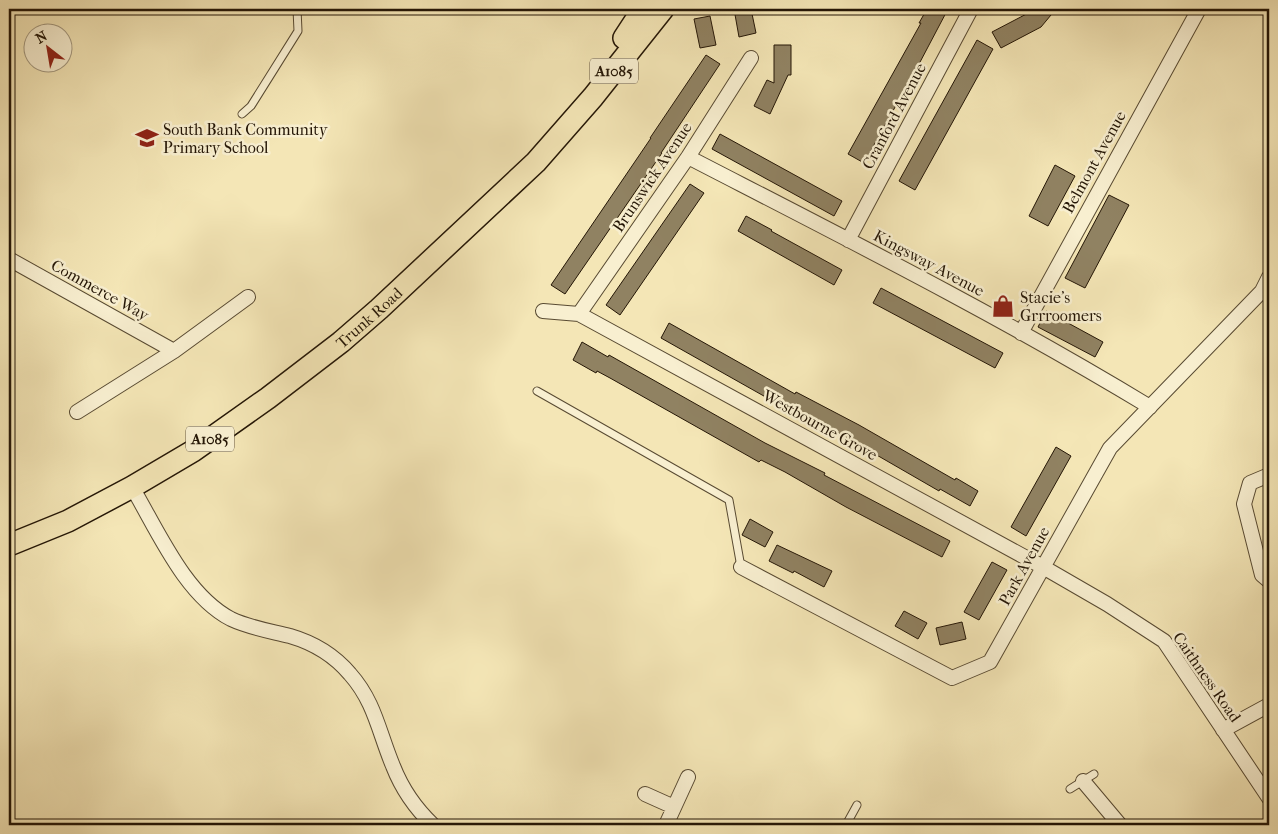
<svg xmlns="http://www.w3.org/2000/svg" width="1278" height="834" viewBox="0 0 1278 834" font-family="'IM FELL French Canon',serif">
  <style>
    .building { fill: #908262; stroke: #241606 }
    .lines { fill: none; stroke-linecap: round; stroke-linejoin: round }
    .service-casing { stroke: #584a32; stroke-width: 9 }
    .minor-casing { stroke: #584a32; stroke-width: 16 }
    .primary-casing { stroke: #241606; stroke-width: 24 }
    .service { stroke: #f8efd0; stroke-width: 7 }
    .minor { stroke: #f8efd0; stroke-width: 14 }
    .primary { stroke: #f4e6b6; stroke-width: 21 }
    .labels { text-anchor: middle; dominant-baseline: central; stroke-width: 5; stroke-linejoin: round; paint-order: stroke }
    .shield { fill: #f8efd0; stroke: #645743; stroke-width: 1 }
    .shield-label { font-size: 15px; font-weight: bold; fill: #241606 }
    .street-label { font-size: 16px; fill: #241606; stroke: #f8efd0 }
    .poi-label { font-size: 16px; fill: #241606; stroke: #f8efd0; text-anchor: start }
  </style>
  <rect width="100%" height="100%" fill="#f4e6b6"/>
  <filter id="stains"><feTurbulence type="fractalNoise" baseFrequency=".004" numOctaves="4"/><feColorMatrix values="0 0 0 0 .2 0 0 0 0 .09 0 0 0 0 .02 0 0 0 .5 -.17"/></filter>
  <radialGradient id="worn" r=".72"><stop offset=".6" stop-color="#630" stop-opacity="0"/><stop offset="1" stop-color="#630" stop-opacity=".3"/></radialGradient>
  <path class="building" d="M734,9h17l5,24 -17,4z
    M927,9h21l-29,55 -55,99 -16,-9 73,-131h-2z
    M1036,9h20l-15,18 -40,21 -9,-16z
    M710,16l6,29 -16,3 -6,-29z
    M977,40l16,9 -78,141 -16,-9z
    M774,45h17v30h-3l-18,39 -16,-8 13,-26 7,3z
    M706,55l14,9 -59,89h1l-97,141 -14,-9 100,-147h-1z
    M720,134l122,67 -8,15 -122,-67z
    M1055,165l20,11 -27,50 -19,-10z
    M690,184l14,9 -84,122 -14,-10z
    M1109,195l20,10 -44,83 -20,-10z
    M746,216l26,14 -1,1 71,39 -8,15 -96,-54z
    M881,288l122,65 -8,15 -122,-65z
    M1046,311l57,31 -8,15 -57,-30z
    M669,323l126,71 1,-2 63,33 96,55 1,-2 22,13 -8,15 -30,-17 -1,2 -97,-56 -63,-32 -1,1 -117,-66z
    M582,342l26,15 1,-2 156,88 60,30 -1,2 126,66 -8,16 -96,-50 -61,-35 -24,-12 -2,2 -149,-84 -13,-7 -1,2 -23,-13z
    M1056,447l15,9 -45,80 -15,-9z
    M750,519l23,13 -8,15 -23,-12z
    M777,545l55,26 -8,16 -30,-16 -1,2 -24,-12z
    M992,562l15,8 -28,50 -15,-8z
    M904,611l23,12 -9,16 -23,-13z
    M962,622l4,17 -26,6 -4,-17z"/>
  <g class="lines">
    <defs>
      <path id="service" d="M242,114l9,-8 47,-75 -1,-22
        M537,391l192,109 12,67
        M1070,789l24,-15
        M846,825l11,-20"/>
      <path id="minor" d="M688,157c155,80 312,159 462,250
        M848,240l123,-231
        M9,259l165,92
        M543,311l36,3 464,253 64,37 57,37 105,157
        M579,314l109,-157 63,-99
        M1021,333l178,-324
        M77,412l97,-61 74,-54
        M1269,475l-19,8 -6,21 18,71 7,6
        M132,487c26,44 53,108 99,132 19,9 39,12 59,17 24,7 44,19 60,38 25,28 29,59 43,92 9,23 22,42 40,59
        M741,567l211,111 38,-16 120,-214 152,-157 7,-14
        M1223,730l46,-25
        M1083,781l37,44
        M645,794l29,13
        M666,825l22,-48"/>
      <g id="primary">
        <path d="M624,38l19,-29"/>
        <path id="s1" d="M9,545l59,-24 64,-34 61,-36 75,-53 73,-56 38,-33 157,-147 57,-65 70,-88"/>
      </g>
    </defs>
    <use href="#service" class="service-casing"/>
    <use href="#minor" class="minor-casing"/>
    <use href="#primary" class="primary-casing"/>
    <use href="#service" class="service"/>
    <use href="#minor" class="minor"/>
    <use href="#primary" class="primary"/>
  </g>
  <defs>
    <symbol id="school-bare" viewBox="-9 -9 18 18"><path d="M0-5L7-2L0 1L-7-2ZM-4 1L0 2.5L4 1V4Q0 6-4 4Z" fill="#8f2418" stroke="#f8efd0" stroke-width="2.5" paint-order="stroke"/></symbol>
    <symbol id="shop-bare" viewBox="-9 -9 18 18"><path d="M-5-2.5h2.3a2.7 3.5 0 0 1 5.4 0H5L5.5 6h-11ZM-1.5-2.5h3a1.5 2.3 0 0 0-3 0Z" fill="#8f2418" stroke="#f8efd0" stroke-width="2.5" paint-order="stroke"/></symbol>
  </defs>
  <g fill-rule="evenodd">
    <use href="#school-bare" x="131" y="122" width="32" height="32"/>
    <use href="#shop-bare" x="987" y="290" width="32" height="32"/>
  </g>
  <g class="labels">
    <g class="shield">
      <rect x="590" y="58.5" width="48" height="25" rx="4"/>
      <rect x="186" y="426.5" width="48" height="25" rx="4"/>
    </g>
    <g class="shield-label">
      <text x="614" y="71">A1085</text>
      <text x="210" y="439">A1085</text>
    </g>
    <g class="street-label">
      <text transform="translate(894 116) rotate(-62)">Cranford Avenue</text>
      <text transform="translate(1094 162) rotate(-61)">Belmont Avenue</text>
      <text transform="translate(652 177) rotate(-56)">Brunswick Avenue</text>
      <text transform="translate(929 263) rotate(28)">Kingsway Avenue</text>
      <text transform="translate(100 290) rotate(29)">Commerce Way</text>
      <text stroke="none"><textPath href="#s1" startOffset="428">Trunk Road</textPath></text>
      <text transform="translate(820 425) rotate(29)">Westbourne Grove</text>
      <text transform="translate(1024 566) rotate(-61)">Park Avenue</text>
      <text transform="translate(1207 677) rotate(55)">Caithness Road</text>
    </g>
    <g class="poi-label">
      <text x="163" y="129">South Bank Community<tspan x="163" dy="18">Primary School</tspan></text>
      <text x="1020" y="297">Stacie's<tspan x="1020" dy="18">Grrroomers</tspan></text>
    </g>
  </g>
  <rect width="1278" height="834" fill="none" stroke="#f4e6b6" stroke-width="30"/>
  <rect x="10" y="10" width="1258" height="814" fill="none" stroke="#241606" stroke-width="2.5"/>
  <rect x="15" y="15" width="1248" height="804" fill="none" stroke="#241606"/>
  <g transform="translate(48 48) rotate(329)"><circle r="24" fill="#f8efd0" stroke="#a3987f"/>
  <path d="M0-4L9 19L0 12L-9 19Z" fill="#8f2418"/>
  <text y="-8" font-size="14" font-weight="bold" text-anchor="middle" fill="#241606">N</text>
  </g>
  <rect width="100%" height="100%" filter="url(#stains)"/>
  <rect width="100%" height="100%" fill="url(#worn)"/>
</svg>
